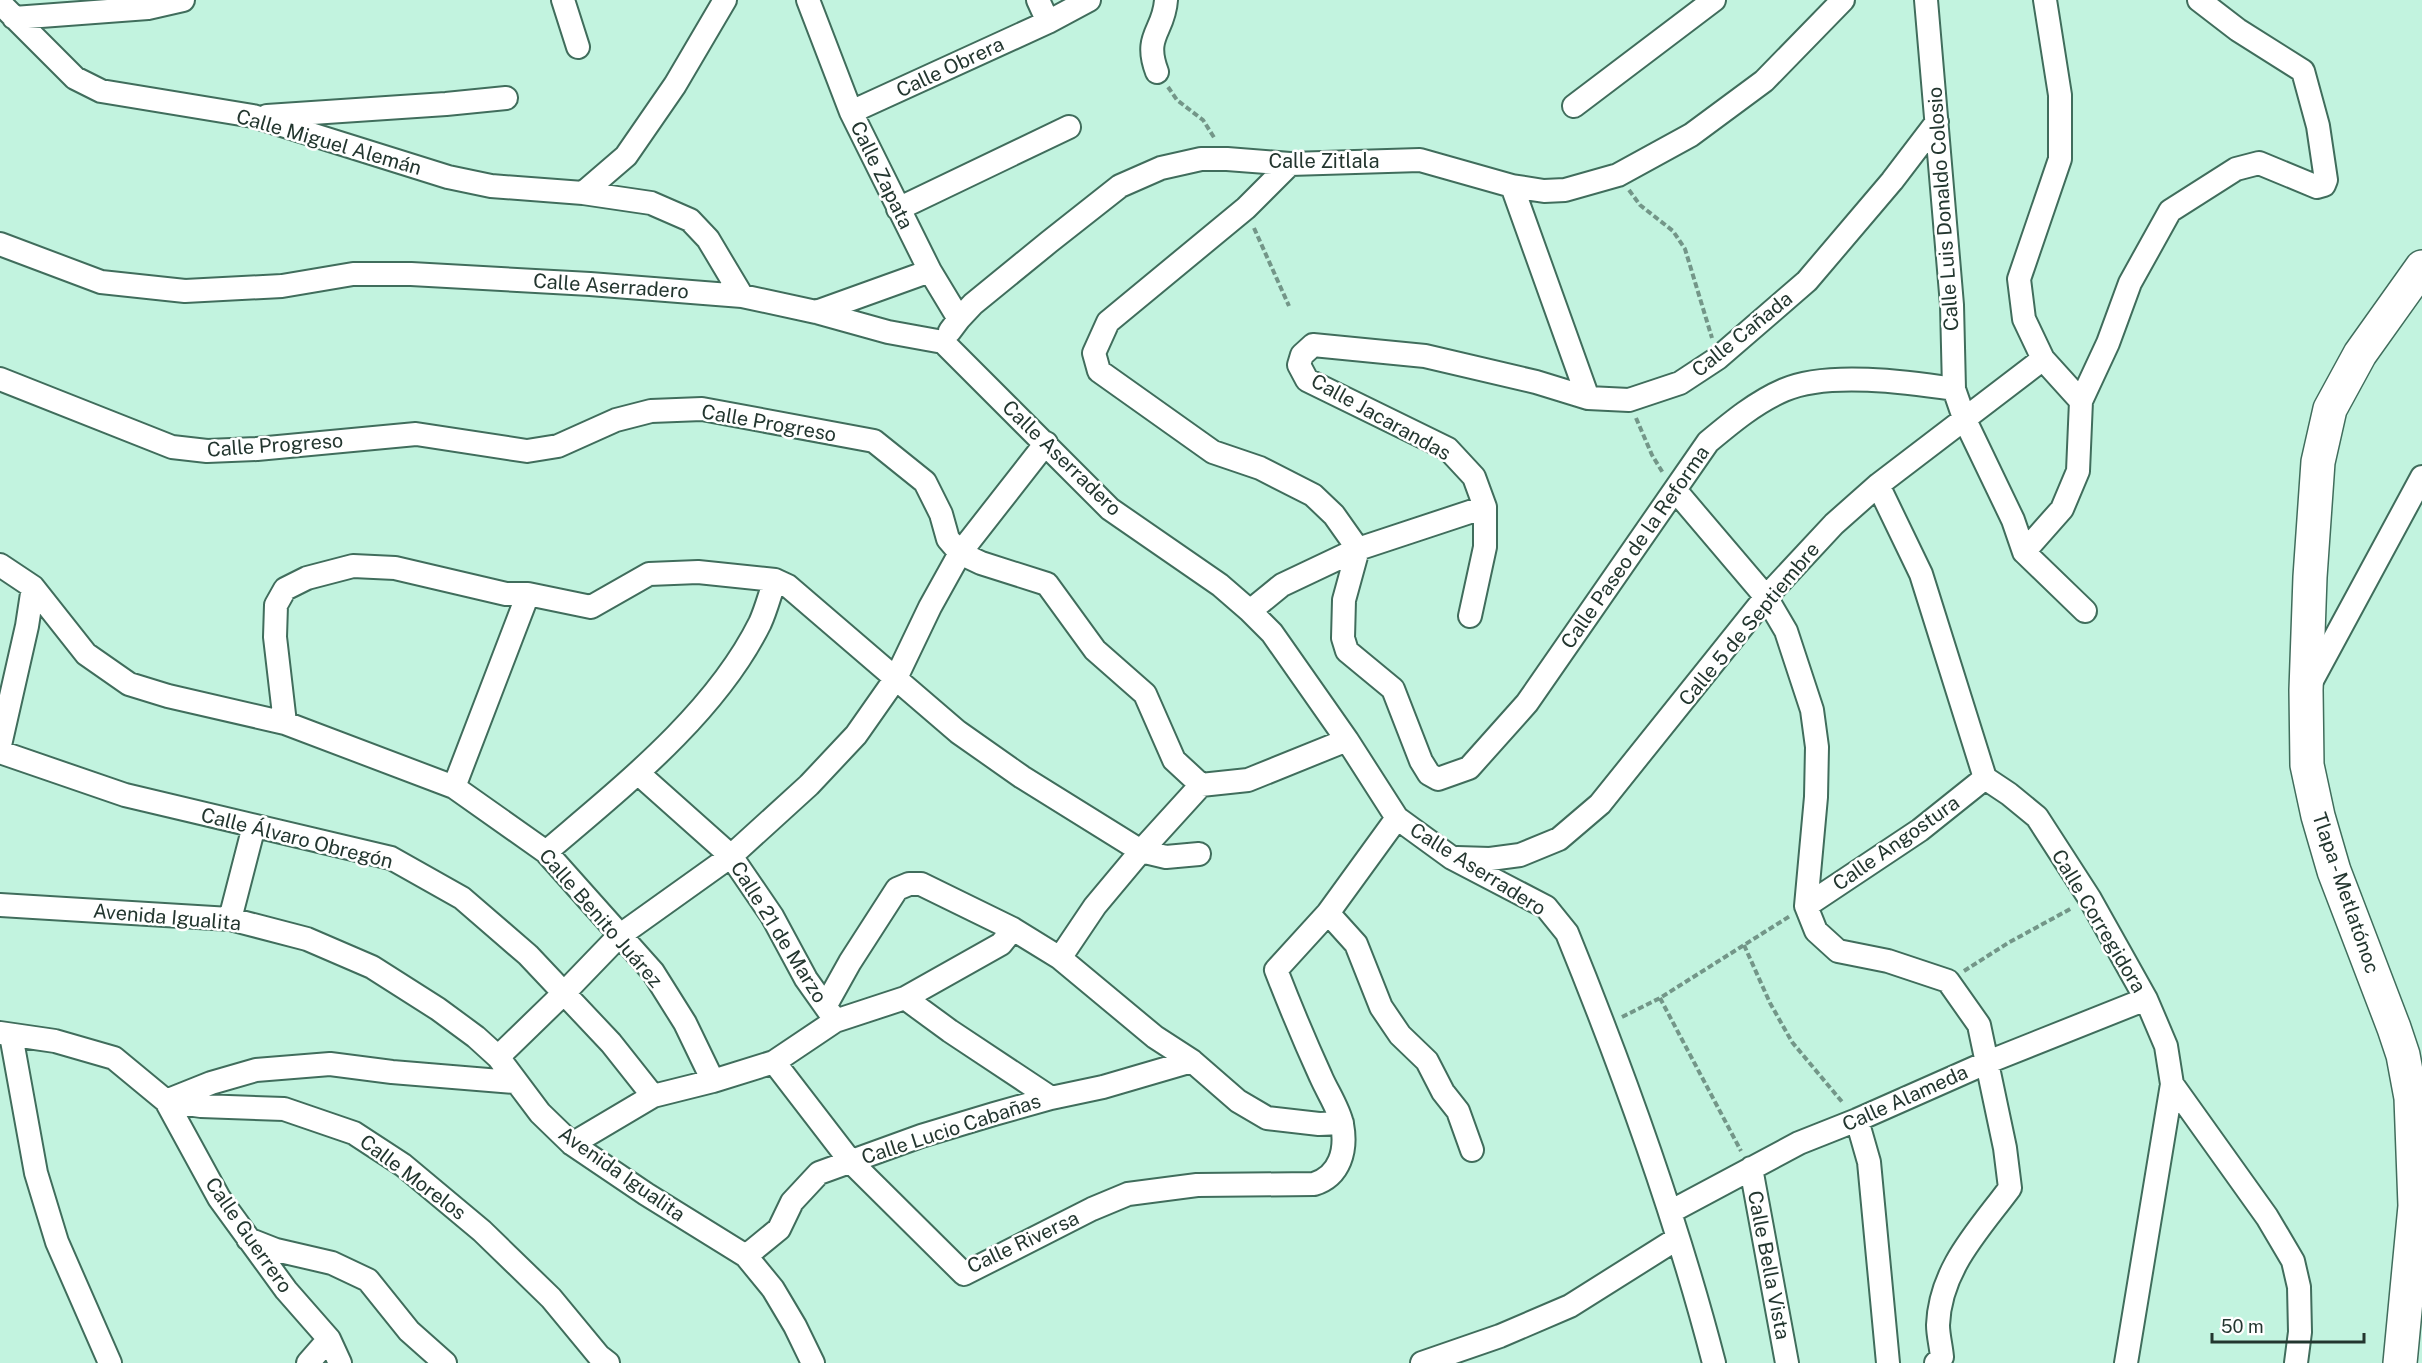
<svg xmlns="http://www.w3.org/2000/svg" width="2422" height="1363" viewBox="0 0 2422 1363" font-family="'Public Sans',sans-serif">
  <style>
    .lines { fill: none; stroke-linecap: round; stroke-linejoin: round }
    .street-casing { stroke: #406d5c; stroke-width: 26 }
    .secondary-casing { stroke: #406d5c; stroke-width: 36 }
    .path { stroke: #739688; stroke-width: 4; stroke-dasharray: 6 3; stroke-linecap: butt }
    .street { stroke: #fff; stroke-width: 22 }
    .secondary { stroke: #fff; stroke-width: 33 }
    .labels { text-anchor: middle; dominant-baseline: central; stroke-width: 5; stroke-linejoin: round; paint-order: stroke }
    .street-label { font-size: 20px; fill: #23362f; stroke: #fff }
  </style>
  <rect width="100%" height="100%" fill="#c2f3df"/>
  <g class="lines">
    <defs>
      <path id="street" d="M563,0l15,47
        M808,0l43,112 79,159 29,48 -9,12
        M1038,0l10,22
        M1926,0l26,305 2,84 10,29 49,102 11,32
        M2045,0l15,95v64l-41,120 5,40 19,40 38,42 -3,70 -16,38 -38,43 61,59
        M0,3l75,75 26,13 152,25 195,61 43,9 92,7 68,10 39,17 18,19 34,57
        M14,18l134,-10 35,-8
        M1157,72c-14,-37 7,-40 9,-72
        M1574,106l140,-106
        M851,112l197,-90 41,-22
        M267,116l179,-12 60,-6
        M1290,164l-44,44 -138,114 -14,31 5,18 114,81 47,16 53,27 21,20 24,34 -14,51 -1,38 4,13 46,38 28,72 8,13 9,5 31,-11 58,-65 181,-261c24,-20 48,-40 76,-52 43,-19 124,-8 170,-1
        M1512,186l76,212
        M583,193l43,-37 49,-71 50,-85
        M898,209l171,-82
        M0,244l101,38 84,9 97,-5 71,-12h58l179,10 152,12 74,16 72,20 55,10 167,167 110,76 30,26 22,22 75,107 50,78 55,40 94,49 21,26c57,140 109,283 147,430
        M816,312l114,-41
        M959,319l14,-15 76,-62 71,-56 41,-18 40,-9h26l63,5 130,-4 92,26 32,5 21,-1 53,-15 73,-40 73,-54 79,-81
        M0,379l172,68 35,4 50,-2 159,-15 111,17 31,-5 58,-26 35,-9 51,-2 172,32 51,41 16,32 7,25 12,14 21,10 66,21 48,66 50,44 29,66 27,25 47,-5 99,-40
        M2081,401l27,-58 22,-60 40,-72 66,-42 23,-6 58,24 7,-2 2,-5 -8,-54 -15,-55 -65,-41 -39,-30
        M1878,485l43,89 64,204 24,16 28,23 53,82 56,100 20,47 6,38 95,133 26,44 6,26 1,45 -4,31
        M1675,490l91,107 20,34 26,79 5,37 -1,50 -10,109 10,25 22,20 50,10 60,20 31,44 26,123 5,40c-31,42 -70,81 -72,137 0,10 3,21 4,32l-6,6
        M0,565l33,22 53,67 43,30 39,12 117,27 169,64 92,65 107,120 32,51 28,58
        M1250,611l32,-26 76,-36 127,-42
        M1470,616l15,-69v-40l-11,-30 -26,-28 -141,-69 -8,-15 3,-10 11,-10 112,11 111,26 52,16 41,2 51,-17 38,-25 89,-77 85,-100 45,-59
        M2309,686l113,-209
        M285,723l-10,-86 1,-32 9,-16 22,-11 46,-12 42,2 111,26h22l63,13 58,-33 49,-2 77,8 13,6 170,146 64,45 119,74 25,6 33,-3
        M0,745l27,-119 6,-39
        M0,752l125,43 266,63 71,40 66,57 83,88 42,53
        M639,774l92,82 41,60 34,63 27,38
        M454,787l74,-193
        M546,852c76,-65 169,-138 214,-229 6,-13 10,-29 15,-43
        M1457,858l33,1 30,-4 39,-16 41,-35 166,-207 68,-73 44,-39 165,-126
        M0,905l230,14 77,20 65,28 66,42 38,28 22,20 42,56 32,31 74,50 100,62 27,33 22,37 18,37
        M1806,906l114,-76 65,-52
        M1328,913l28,31 25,63 19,28 27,26 16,31 15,19 14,39
        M230,919l24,-93
        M1060,958l35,-52 46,-55 60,-66
        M905,998l45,33 101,67
        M826,1005l24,-43 47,-73 12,-5h12l92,45 47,29 95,79 37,24 46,40 29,17 52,6 23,-1
        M0,1033l55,8 59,17 52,43 35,5 83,3 70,24 49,32 79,66 69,67 48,58 9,7
        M11,1035l25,138 21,69 53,121
        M498,1057l66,-64 55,-57 112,-80 78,-71 47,-50 40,-57 34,-71 30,-54 86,-110
        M774,1062l77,100 113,112 128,-65 36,-15 69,-9 117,-1c26,-8 33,-34 28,-60 -3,-15 -15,-33 -21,-47 -16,-35 -31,-71 -45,-107l52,-57 69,-95
        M1857,1120l12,42 19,201
        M572,1144l81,-48 60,-15 61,-19 61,-41 70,-23 96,-54 12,-15
        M1751,1168l36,195
        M1670,1212l129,-69 58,-23 131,-58 158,-63
        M248,1239l28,11 56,13 36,17 41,51 36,32
        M746,1256l33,-27 13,-27 27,-29 102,-37 73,-22 57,-16 52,-11 89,-26
        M308,1363l21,-24
        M340,1363l-11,-24 -43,-49 -67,-92 -53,-97 45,-18 45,-13 74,-6 62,8 122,10
        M1422,1363l78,-27 70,-30 108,-68
        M2126,1363l46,-279"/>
      <path id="secondary" d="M2400,1363l15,-157 -4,-108 -8,-43 -9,-27 -60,-157 -16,-55 -11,-51 -1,-75 4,-113 8,-115 12,-53 30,-55 62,-87"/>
    </defs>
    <use href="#street" class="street-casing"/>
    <use href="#secondary" class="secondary-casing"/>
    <path class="path" d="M1168,87l9,13 26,20 12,19
      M1629,190l11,15 33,26 12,18 27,89
      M1254,228l35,78
      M1636,418l16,37 11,18
      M1744,945l26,58 22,39 51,61
      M1964,971l44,-28 64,-35
      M1660,998l81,153
      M1622,1017l38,-19 130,-82"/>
    <use href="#street" class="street"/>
    <use href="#secondary" class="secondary"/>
  </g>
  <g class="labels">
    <g class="street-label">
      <text transform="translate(950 67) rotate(-25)">Calle Obrera</text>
      <text transform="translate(329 142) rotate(16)">Calle Miguel Alemán</text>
      <text x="1324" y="161">Calle Zitlala</text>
      <text transform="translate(882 175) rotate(64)">Calle Zapata</text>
      <text transform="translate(1943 209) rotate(-94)">Calle Luis Donaldo Colosio</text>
      <text transform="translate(611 286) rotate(4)">Calle Aserradero</text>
      <text transform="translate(1742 334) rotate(-39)">Calle Cañada</text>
      <text transform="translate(1381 417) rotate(29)">Calle Jacarandas</text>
      <text transform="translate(769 423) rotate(10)">Calle Progreso</text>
      <text transform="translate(275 445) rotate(-4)">Calle Progreso</text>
      <text transform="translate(1062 458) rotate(44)">Calle Aserradero</text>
      <text transform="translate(1635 547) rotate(-55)">Calle Paseo de la Reforma</text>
      <text transform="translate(1749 624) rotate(-50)">Calle 5 de Septiembre</text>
      <text transform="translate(297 838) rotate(14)">Calle Álvaro Obregón</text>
      <text transform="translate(1896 843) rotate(-35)">Calle Angostura</text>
      <text transform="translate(1478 869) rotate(32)">Calle Aserradero</text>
      <text transform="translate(2346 893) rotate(71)">Tlapa - Metlatónoc</text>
      <text transform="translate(167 917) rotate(5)">Avenida Igualita</text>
      <text transform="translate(601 918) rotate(49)">Calle Benito Juárez</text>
      <text transform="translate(2099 921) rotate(59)">Calle Corregidora</text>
      <text transform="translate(779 932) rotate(58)">Calle 21 de Marzo</text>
      <text transform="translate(1905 1098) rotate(-24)">Calle Alameda</text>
      <text transform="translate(951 1129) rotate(-18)">Calle Lucio Cabañas</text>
      <text transform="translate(622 1174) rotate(35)">Avenida Igualita</text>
      <text transform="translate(413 1177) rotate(37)">Calle Morelos</text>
      <text transform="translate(249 1235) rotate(55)">Calle Guerrero</text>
      <text transform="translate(1023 1242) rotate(-25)">Calle Riversa</text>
      <text transform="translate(1769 1265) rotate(79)">Calle Bella Vista</text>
    </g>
  </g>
  <path d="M2212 1333v9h152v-9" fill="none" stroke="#23362f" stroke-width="3"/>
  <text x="2221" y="1333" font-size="18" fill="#23362f" stroke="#ffffff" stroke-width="4.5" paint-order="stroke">50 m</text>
</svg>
